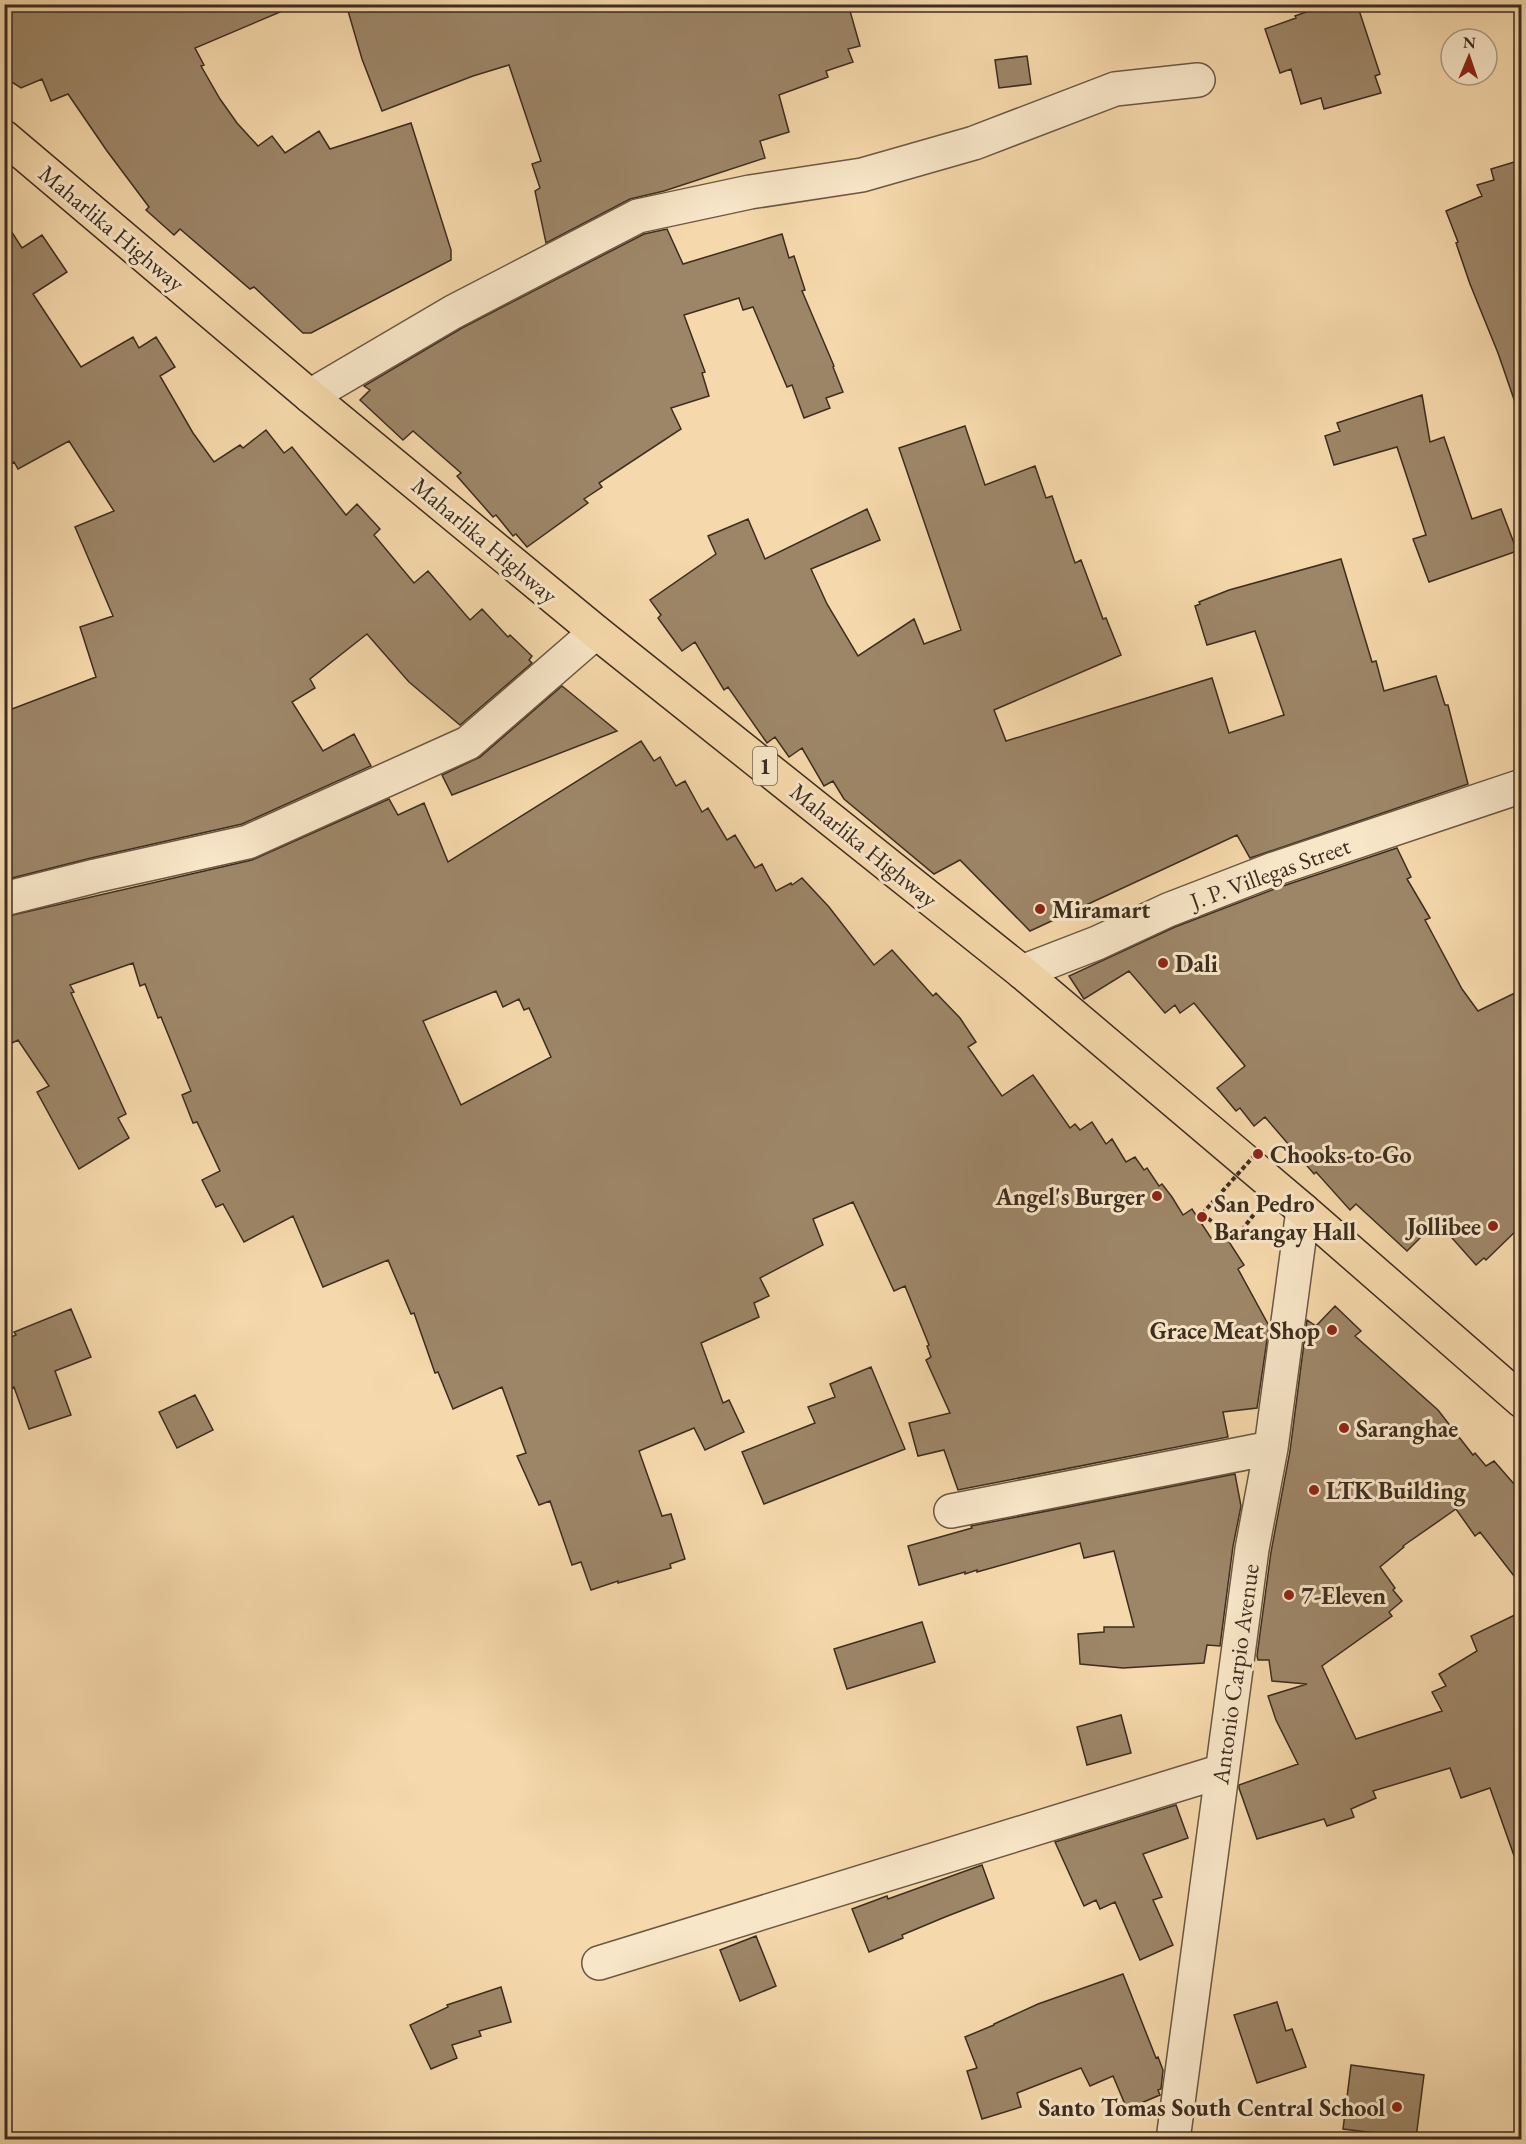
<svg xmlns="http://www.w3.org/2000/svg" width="1526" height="2144" viewBox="0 0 1526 2144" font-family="'EB Garamond',serif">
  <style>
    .building { fill: #9d8668; stroke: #3d2d1f; stroke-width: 1.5; fill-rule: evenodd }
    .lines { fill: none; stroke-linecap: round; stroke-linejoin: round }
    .minor-casing { stroke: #6b5842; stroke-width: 36 }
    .highway-casing { stroke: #3d2d1f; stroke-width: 36 }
    .path { stroke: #3d2d1f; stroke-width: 4; stroke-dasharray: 4.5 3; stroke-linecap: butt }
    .minor { stroke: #f8e6c8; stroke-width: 33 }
    .highway { stroke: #f5d8ab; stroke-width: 33 }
    .path-bridge { stroke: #3d2d1f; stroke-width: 4; stroke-dasharray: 4.5 3; stroke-linecap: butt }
    .poi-dot { fill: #8f2418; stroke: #f8e6c8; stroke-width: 2 }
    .labels { text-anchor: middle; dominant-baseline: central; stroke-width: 6; stroke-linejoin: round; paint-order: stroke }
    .shield { fill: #f8e6c8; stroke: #756452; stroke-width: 1.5 }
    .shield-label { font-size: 22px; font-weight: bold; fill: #3d2d1f }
    .street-label { font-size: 24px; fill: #3d2d1f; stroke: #f8e6c8 }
    .poi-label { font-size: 24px; font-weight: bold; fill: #3d2d1f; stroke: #f8e6c8; text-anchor: start }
  </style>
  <rect width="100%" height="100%" fill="#f5d8ab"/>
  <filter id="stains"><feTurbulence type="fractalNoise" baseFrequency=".00333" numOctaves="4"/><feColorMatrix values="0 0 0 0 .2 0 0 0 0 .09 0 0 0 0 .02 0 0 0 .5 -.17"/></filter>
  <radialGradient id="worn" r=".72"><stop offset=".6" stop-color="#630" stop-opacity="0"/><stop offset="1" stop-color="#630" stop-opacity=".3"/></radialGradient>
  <path class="building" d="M16,4h283l-104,44 9,17 -3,1 19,33 17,24 21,23 14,-10 13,17 34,-22 11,18 81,-26 40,127v10l-140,73h-8l-49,-46 -4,2 -70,-60 -6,6 -28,-25 3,-3 -42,-56 -39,-57 -17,7 -9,-22 -21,9 -17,-11v-67z
    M346,4h502l12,42 -12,3 5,13 -27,9 2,6 -49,18 10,37 -29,9 5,17 -101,33 -34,8 -84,44 -11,-52 5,-3 -8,-24 9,-3 -32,-96 -36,11 -91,35 -20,-52z
    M1329,4h28l23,70 -5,2 6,17 -57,16 -3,-11 -20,6 -10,-35 -11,4 -15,-44 31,-11 -1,-2z
    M1027,56l4,28 -32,4 -4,-28z
    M1521,160v247l-4,1 -19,-55 -28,-69 -14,-41 2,-1 -12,-31 36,-15 -5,-11 17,-5 -3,-11z
    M4,220l18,28 20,-13 25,37 -34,22 48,73 52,-30 6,11 17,-11 19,30 -15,9 33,57 21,29 26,-17 3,3 23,-18 18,23 8,-6 54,68 11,-11 23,25 -6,6 40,48 14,-12 42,49 12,-11 26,28 2,-2 22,21 -3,4 3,3 -72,62 -51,-43 -42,-48 -57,45 5,9 -23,14 31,49 31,-17 17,32 -129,58 -151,34 -87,22v-168l92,-35 -16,-50 33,-11 -38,-89 39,-16 -45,-70 -51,28 -4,-7 -10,5z
    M667,229l16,35 99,-30 7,24 5,-2 11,34 -3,1 32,75 -1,1 10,25 -17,6 4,10 -26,10 -12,-33 -5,2 -34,-80 -10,3 -4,-12 -55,17 21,57 -3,1 7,23 -38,12 10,21 -82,54 3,4 -18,12 4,4 -61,44 -11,-13 -3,2 -17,-21 -3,2 -36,-41 4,-3 -48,-42 -10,9 -43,-40 10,-10 -6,-4 98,-58 182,-94z
    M1422,395l8,47 14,-5 28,82 29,-10 16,42 -88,31 -16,-43 13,-4 -29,-88 -63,18 -9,-29 15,-5 -3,-8z
    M965,426l20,59 50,-19 11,32 6,-2 23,67 6,-3 22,59 3,-1 15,37 -127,55 12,31 206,-63 17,55 55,-18 -29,-84 -48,14 -12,-39 5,-2 -1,-2 30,-12 112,-31 31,103 4,-1 8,30 52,-15 9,29h3l20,79 -218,74 -13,-23 -207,96 -70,-71 -26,14 -90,-75 -11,-18 -9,5 -22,-38 -13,9 -14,-20 -8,6 -39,-56 -4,3 -29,-48 -13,9 -24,-33 3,-3 -11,-15 66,-46 -8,-18 40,-17 17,40 102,-50 13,31 -69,29 16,35 31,52 56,-37 10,25 37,-14 -62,-182z
    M562,686l55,45 -165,64 -10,-20 38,-18z
    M641,741l13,20 6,-4 16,29 9,-5 17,31 6,-4 19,32 8,-5 20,33 7,-4 14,27 15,-8 1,2 10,-7 27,29 45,58 18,-15 41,46 3,-3 24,25 16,24 -8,5 34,49 31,-21 37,53 5,-4 5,6 12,-8 14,22 6,-5 14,23 9,-5 9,13 3,-2 12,18 3,-2 10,13 11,18 9,-6 21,32 11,-7 20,31 -6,4 31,57 -12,82 -34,4 5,25 -270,53 -14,-40 -26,6 -9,-33 41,-10 -24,-53 5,-3 -4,-11 2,-1 -24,-59 -11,5 -41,-89 -40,17 10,26 -63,33 9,18 -15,7 5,14 -58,26 22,60 6,-3 15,32 -39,18 -11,-22 -55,23 23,65 9,-2 14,45 -15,5 1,4 -53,15v-2l-27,9 -10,-28 -9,3 -22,-64 -11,4 -22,-49 9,-3 -24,-66 -49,22 -15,-37 -3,1 -21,-60 -3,1 -23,-54 -65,27 -30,-71 -49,26 -21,-38 -7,3 -14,-27 18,-9 -23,-49 -4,1 -11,-28 9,-4 -30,-74 -3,1 -13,-34 -5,2 -7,-23 -63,22 4,7 -3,1 55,121 -8,4 11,20 -50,31 -42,-77 12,-6 -31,-46 -14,7v-130l248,-57 137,-61 9,16 26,-12 24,59zM496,991l7,16 16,-8 5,11 5,-2 22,49 -90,48 -38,-84z
    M1397,848l14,29 -4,2 23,39 -5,2 37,69 16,22 43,-21v236l-35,34 -2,-2 -8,7 -39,-44 -30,30 -51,-47 -6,6 -34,-38 -2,2 -49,-57 -11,9 -14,-18 -4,3 -19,-23 28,-22 -51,-63 -14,10 -5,-8 -10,8 -36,-42 -45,28 -15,-23 106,-49 105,-40z
    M1335,1306l26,25 -6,5 83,74 35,45 2,-2 11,13 8,-5 27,31v93l-41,-53 -5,4 -19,-27 -53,37 1,1 -24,20 15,21 -2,2 9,11 -13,11 3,4 -70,50 34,73 86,-28 -10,-19 14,-6 -7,-12 38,-23 -6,-15 50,-24v251l-4,1 -27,-76 -29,10 -11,-30 -77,23 3,7 -25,11 3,8 -27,9 -3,-7 -67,20 -18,-51v-3l59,-21 -22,-44 -8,-24 39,-12 -35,-3 -3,-21h-11l-1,-4 14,-104 19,-101 17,-131 9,6z
    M71,1309l20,48 -36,14 16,44 -42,14 -15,-42 -10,4v-51l12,-5 -2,-3z
    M871,1367l34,82 -141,55 -22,-52 73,-29 -7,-16 27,-10 -5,-13z
    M195,1395l18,35 -36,18 -18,-36z
    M1235,1474l6,32 -8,40 -13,100 -13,-1 -3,18 -81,5 -43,-4 -2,-30 26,-2v-5h30l-20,-76 -30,7 -4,-15 -103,29v-2l-12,4v-2l-46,13 -11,-39 64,-18 -1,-2z
    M922,1622l13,40 -88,27 -13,-40z
    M1121,1715l10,38 -44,12 -10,-38z
    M1176,1805l12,33 -45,16 19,43 -9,3 20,45 -33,15 -25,-58 -15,7 -4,-9 -12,6 -29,-64z
    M982,1865l12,33 -49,19 -43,18 1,3 -34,14 -17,-43 35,-13 1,3z
    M756,1936l20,50 -36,15 -20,-51z
    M1123,1974l33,84 2,-1 5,13 -2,19 -3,1 2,5 -33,14 -14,-33 -23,10 -9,-18 -64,25 4,14 -39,12 -15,-48 10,-3 -12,-31 29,-12v-1l44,-20z
    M501,1987l10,35 -32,9 2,5 -29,9 5,13 -26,11 -21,-44 38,-18 -1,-2z
    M1277,2002l9,29 6,-2 14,38 -49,16 -23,-68z
    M1351,2065l73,10 -8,63 -73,-9z"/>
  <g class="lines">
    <defs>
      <path id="minor" d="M310,396l143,-84 185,-96 112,-24 112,-17 112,-32 141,-54 83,-9
        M4,899l91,-23 153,-34 220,-99 128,-111
        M1022,972l75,-29 71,-33 106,-41 248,-83
        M951,1511l320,-63
        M599,1963l623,-192
        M1173,2140l79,-591 19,-101 32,-238"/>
      <path id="highway" d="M4,137l306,259 286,236 426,340 281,238 219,191"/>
    </defs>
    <use href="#minor" class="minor-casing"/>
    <use href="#highway" class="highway-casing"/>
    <path class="path" d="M1202,1214l33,25 20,-26"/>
    <use href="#minor" class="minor"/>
    <use href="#highway" class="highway"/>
    <path class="path-bridge" d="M1202,1214l60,-67"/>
  </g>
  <g class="poi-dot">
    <circle cx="1040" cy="909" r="6"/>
    <circle cx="1163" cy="963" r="6"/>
    <circle cx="1258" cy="1154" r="6"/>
    <circle cx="1157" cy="1196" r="6"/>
    <circle cx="1202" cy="1217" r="6"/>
    <circle cx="1493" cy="1226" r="6"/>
    <circle cx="1332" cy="1330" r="6"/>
    <circle cx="1344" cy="1428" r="6"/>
    <circle cx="1314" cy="1490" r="6"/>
    <circle cx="1289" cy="1595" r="6"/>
    <circle cx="1397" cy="2107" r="6"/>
  </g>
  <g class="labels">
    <rect class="shield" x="753" y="747" width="24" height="38" rx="4.5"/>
    <g class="shield-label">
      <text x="765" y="766">1</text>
    </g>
    <g class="street-label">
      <text transform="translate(112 228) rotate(40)">Maharlika Highway</text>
      <text transform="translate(485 540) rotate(40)">Maharlika Highway</text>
      <text transform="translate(864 845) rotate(39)">Maharlika Highway</text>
      <text transform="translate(1270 873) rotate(-20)">J. P. Villegas Street</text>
      <text transform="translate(1235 1674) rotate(-82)">Antonio Carpio Avenue</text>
    </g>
    <g class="poi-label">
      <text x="1052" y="909">Miramart</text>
      <text x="1175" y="963">Dali</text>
      <text x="1270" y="1154">Chooks-to-Go</text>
      <text x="1145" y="1196" text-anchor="end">Angel's Burger</text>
      <text x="1214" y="1203">San Pedro<tspan x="1214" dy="28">Barangay Hall</tspan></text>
      <text x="1481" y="1226" text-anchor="end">Jollibee</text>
      <text x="1320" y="1330" text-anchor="end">Grace Meat Shop</text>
      <text x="1356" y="1428">Saranghae</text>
      <text x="1326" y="1490">LTK Building</text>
      <text x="1301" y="1595">7-Eleven</text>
      <text x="1385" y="2107" text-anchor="end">Santo Tomas South Central School</text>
    </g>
  </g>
  <rect width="1526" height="2144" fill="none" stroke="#f5d8ab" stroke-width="24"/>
  <rect x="6" y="6" width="1514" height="2132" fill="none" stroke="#3d2d1f" stroke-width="3"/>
  <rect x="12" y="12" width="1502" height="2120" fill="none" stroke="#3d2d1f" stroke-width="1.5"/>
  <g transform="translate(1469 57) rotate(2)"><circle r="28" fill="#f8e6c8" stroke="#ad9c84" stroke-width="1.5"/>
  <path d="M0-4.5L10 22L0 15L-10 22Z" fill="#8f2418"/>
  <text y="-9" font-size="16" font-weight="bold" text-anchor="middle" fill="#3d2d1f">N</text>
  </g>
  <rect width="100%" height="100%" filter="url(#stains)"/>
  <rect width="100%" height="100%" fill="url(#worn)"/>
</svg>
